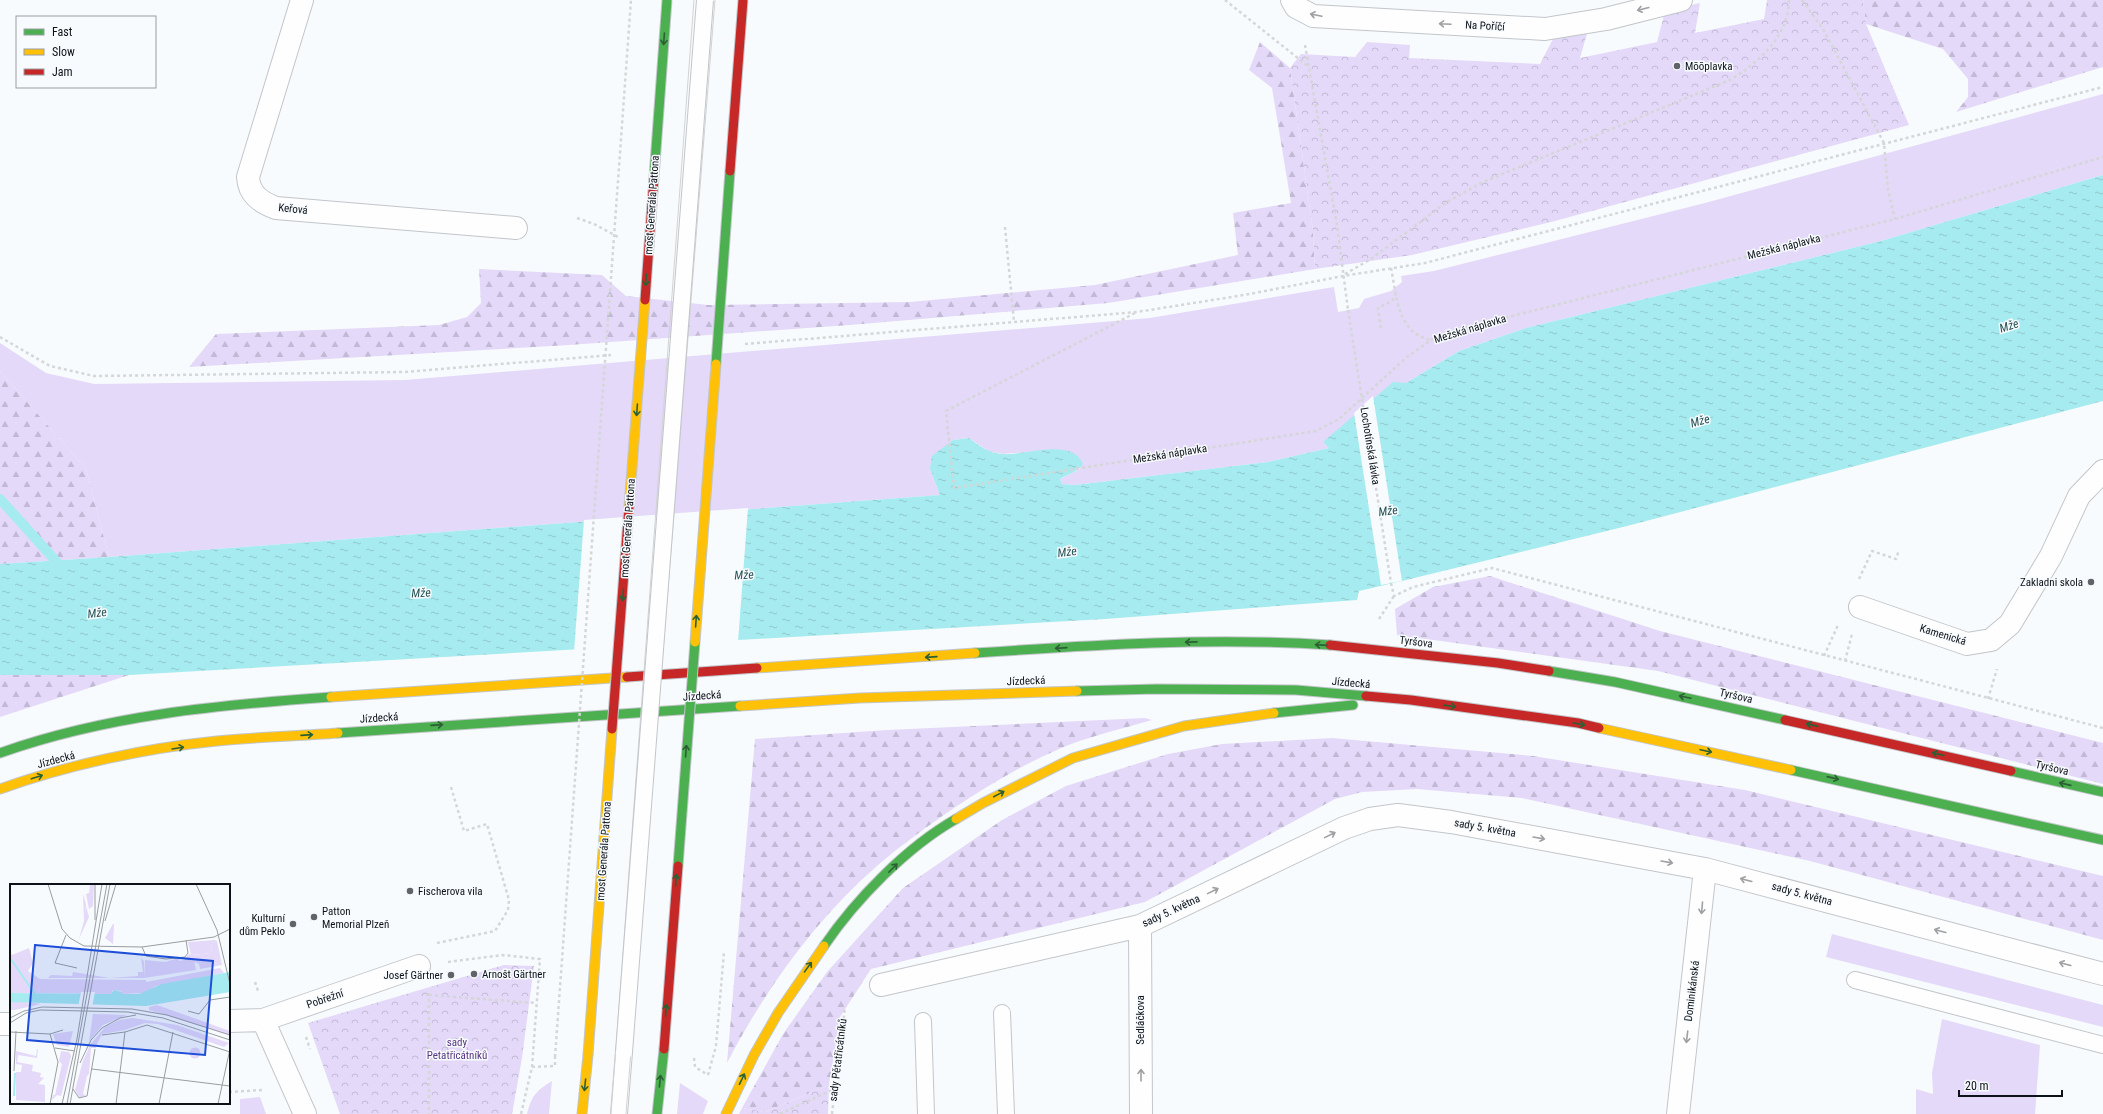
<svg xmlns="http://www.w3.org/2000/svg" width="2103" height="1114" viewBox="0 0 2103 1114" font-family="'Roboto Condensed',sans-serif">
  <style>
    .green { fill: #e4d9f9 }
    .forest { fill: url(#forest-firs) }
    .park { fill: url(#park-crowns) }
    .water { fill: url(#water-ripples) }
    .pier { fill: #f8fbfd }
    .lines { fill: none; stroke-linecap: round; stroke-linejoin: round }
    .stream { stroke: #a6ebef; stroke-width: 10 }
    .lane-casing { stroke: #c2c6ca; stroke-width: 18 }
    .street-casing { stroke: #c2c6ca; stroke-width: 24 }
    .fast-casing { stroke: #c2c6ca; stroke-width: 11 }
    .slow-casing { stroke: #c2c6ca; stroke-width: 11 }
    .jam-casing { stroke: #c2c6ca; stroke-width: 11 }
    .path { stroke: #d5d6d7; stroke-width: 2.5; stroke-dasharray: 3 3; stroke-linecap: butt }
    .lane { stroke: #fefeff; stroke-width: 16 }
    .street { stroke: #fefeff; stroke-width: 22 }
    .fast { stroke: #4caf50; stroke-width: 9 }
    .slow { stroke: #ffc107; stroke-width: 9 }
    .jam { stroke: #c62828; stroke-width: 9 }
    .tram { stroke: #d3d3d4; stroke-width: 1 }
    .lane-bridge-casing { stroke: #c2c6ca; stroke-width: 18; stroke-linecap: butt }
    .fast-bridge-casing { stroke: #c2c6ca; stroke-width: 11; stroke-linecap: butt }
    .slow-bridge-casing { stroke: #c2c6ca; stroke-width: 11; stroke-linecap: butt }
    .jam-bridge-casing { stroke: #c2c6ca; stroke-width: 11; stroke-linecap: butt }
    .path-bridge { stroke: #d5d6d7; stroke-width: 2.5; stroke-dasharray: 3 3; stroke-linecap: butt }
    .lane-bridge { stroke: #fefeff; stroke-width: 16 }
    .fast-bridge { stroke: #4caf50; stroke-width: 9 }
    .slow-bridge { stroke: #ffc107; stroke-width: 9 }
    .jam-bridge { stroke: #c62828; stroke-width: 9 }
    .oneway { stroke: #9ea0a3 }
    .oneway2 { stroke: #2c6034 }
    .poi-dot { fill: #5f6468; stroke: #f7fbfe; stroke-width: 1.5 }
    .labels { text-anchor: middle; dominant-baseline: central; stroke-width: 3; stroke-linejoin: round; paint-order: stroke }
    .street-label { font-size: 11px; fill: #0d1218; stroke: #f7fbfe }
    .poi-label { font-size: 11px; fill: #0d1218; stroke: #f7fbfe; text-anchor: start }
    .park-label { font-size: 11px; fill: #57357f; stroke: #f7fbfe }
    .water-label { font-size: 12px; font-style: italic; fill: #245052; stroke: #f7fbfe }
    .inset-river { fill: none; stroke: #a6ebef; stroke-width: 2 }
    .inset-road { fill: none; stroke: #9a9ea1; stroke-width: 1 }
    .view { fill: #1d4ed8; fill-opacity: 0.15; stroke: #1d4ed8; stroke-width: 2 }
    .inset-edge { fill: none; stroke: #0d1218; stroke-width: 2 }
  </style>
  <defs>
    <pattern id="forest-firs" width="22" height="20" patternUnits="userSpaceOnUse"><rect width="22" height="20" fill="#e4d9f9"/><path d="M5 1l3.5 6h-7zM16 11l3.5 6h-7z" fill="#c2b9d5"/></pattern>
    <pattern id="park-crowns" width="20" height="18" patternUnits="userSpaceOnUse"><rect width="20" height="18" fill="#e4d9f9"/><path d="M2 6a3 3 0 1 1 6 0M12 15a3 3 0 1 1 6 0" fill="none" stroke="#c2b9d5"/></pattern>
    <pattern id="water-ripples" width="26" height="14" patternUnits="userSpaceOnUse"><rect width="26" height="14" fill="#a6ebef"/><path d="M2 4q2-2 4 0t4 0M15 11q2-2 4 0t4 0" fill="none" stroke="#8ec8cc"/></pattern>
  </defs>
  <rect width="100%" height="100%" fill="#f8fbfd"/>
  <path class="green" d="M2103,94v81l-222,66 -355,87 -67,23 -53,32 -83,59 6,6 -61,14 -193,23 -13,-1 -2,-5 20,-10 -9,-17 -15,-2 -53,4 -15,-3 -19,-13 -16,2 -23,29 10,26 -831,62 -23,-88 -86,-98v-28l46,30 48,11 311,-4 745,-62 184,-31 4,25 21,-4 5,-9 27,-8 11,-9 -1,-6 33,-5 271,-68z
    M1832,934l271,71v22l-277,-70z
    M1942,1019l98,26 -5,69h-119v-25l17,5 -1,-21z
    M552,1081l-3,33h-22c5,-19 9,-23 25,-33z
    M680,1083l28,18 -5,13h-26z
    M260,1097l6,17h-26v-15z"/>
  <path class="forest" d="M1863,0h240v67l-147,45 12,-15v-18l-25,-30 -77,-25z
    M1260,42l30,26 23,163 2,38 -207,34 -258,22 -281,20 -380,22 27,-33 223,-9 28,-8 14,-14 -2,-34 123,6 24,21 82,9 202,-3 185,-17 143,-30 -5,-42 58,-10 -19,-115 -23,-18z
    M0,371l86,98 23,88 -109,7z
    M1490,576l170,55 443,112v41l-445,-113 -261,-36 -2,-26 38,-22z
    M0,675h129l-129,42z
    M1145,718l7,2c-30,9 -67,17 -95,30 -37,16 -70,36 -103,58 -26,18 -53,37 -77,58 -63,55 -112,124 -150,197l28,-324 132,-9z
    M1332,738l201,18 212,34 358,86v64l-293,-79 -288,-63 -105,-9 -55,3 -27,7 -190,103 -274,67 -31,48 -11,68 -64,27 -23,-4 41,-74 44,-62 76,-84 99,-68 64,-34 102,-32 54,-10z"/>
  <path class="park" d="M1767,0h96l3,24 43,101 -358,97 -139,33 -97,14 -2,-38 -23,-163 11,-14 54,3 12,-15 43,3 -1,13 131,6 14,-27 34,-7 -8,28 77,-16 8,-31 35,-8 -5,30 69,-14z
    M504,965l30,1 -12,92 -10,56h-172l-32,-91z
    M829,1085l-1,29h-89l3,-6 23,4z"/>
  <path class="water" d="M2103,175v226l-476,125 -225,55 -43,10 -2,9 -252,19 -976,56h-129v-111l109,-7 831,-62 -10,-26 2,-13 21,-16 16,-2c11,8 19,15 33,16 23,2 70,-17 81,10 -5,8 -15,10 -23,15l2,5 13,1 193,-23 61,-14 -6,-6 70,-60 13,1 53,-32 67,-23 355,-87z"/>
  <path class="pier" d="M1373,396l29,185 -21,4 -27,-172z
    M748,508l-10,134 -164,9 10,-131z"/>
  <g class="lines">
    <path class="stream" d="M0,499l63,70"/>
    <defs>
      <path id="lane" d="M1855,980l248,65
        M1002,1013l4,101
        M923,1021l3,93
        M619,1114l5,-62"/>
      <path id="street" d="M302,0l-54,177c1,17 12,25 28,31l240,20
        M1292,0l4,7 17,9 232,13 61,-10 75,-19
        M1860,607l107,37 24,-4 19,-16 41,-68 28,-60 24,-25
        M1140,926l1,188
        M881,985l259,-59 204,-98 26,-9 28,-4 53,7 254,47 398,105
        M263,1020l42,94
        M229,1021l34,-1 156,-54
        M0,1024h11
        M1678,1114l27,-245"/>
      <path id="fast" d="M975,653c118,-8 237,-16 355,-8
        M1549,671l66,11 170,38
        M1077,691l80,-2 139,1 70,6
        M1274,713l79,-8
        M338,733l402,-27
        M0,753c107,-38 219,-48 331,-56
        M1791,770l312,70
        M2011,771l92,21
        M824,946c32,-47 83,-99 132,-127
        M657,1114l7,-65"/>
      <path id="slow" d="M757,668l218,-15
        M331,697l296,-20
        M740,706l120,-8 217,-7
        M1599,728l192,42
        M0,789c67,-24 146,-41 217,-48 40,-4 81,-5 121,-8
        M956,819l27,-16 90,-45 111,-32 90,-13
        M582,1114l6,-59
        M726,1114l28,-59 24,-42 46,-67"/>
      <path id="jam" d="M1330,645l168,18 51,8
        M627,677l130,-9
        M1366,696l45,4 167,23 21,5
        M1785,720l226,51"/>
    </defs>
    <use href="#lane" class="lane-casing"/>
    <use href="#street" class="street-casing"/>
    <use href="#fast" class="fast-casing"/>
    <use href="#slow" class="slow-casing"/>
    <use href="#jam" class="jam-casing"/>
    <path class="path" d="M1225,0l84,67
      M1802,0l21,29 61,114 4,47 7,29
      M1305,45l32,180 11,85
      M577,218l17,6 26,14
      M1005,227l9,95
      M1391,268c6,29 6,65 40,72
      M1345,274l26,-15 76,-57 36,-20 247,-102c28,-17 59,-44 59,-80
      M1135,313l-189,98 8,77 362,-57 23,-12 68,-62 24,-17 26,-10 438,-111 208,-62
      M1381,328l-3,-20 14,-7 4,-6
      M0,337l50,29 44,10 311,-4 206,-17
      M745,344l392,-32 107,-17 99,-19 82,-13 678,-176
      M1859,579l13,-28 24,8 3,-9
      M1391,583l3,13 19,-9 79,-19 611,160
      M1379,619l15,-23
      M1824,656l14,-31
      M1845,661l7,-27
      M1988,699l9,-30
      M437,943l58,-12 13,-21 1,-10 -22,-76 -23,7 -13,-44
      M448,962l55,-7 37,4 -8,108 -11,47
      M255,982l3,9
      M429,993v121
      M429,995l107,8
      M306,1037l4,12
      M694,1058l1,9 13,8
      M532,1067l23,-1v-9
      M708,1075l8,-29 8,-94
      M229,1092l33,-2
      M780,1114l54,-25
      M832,1114l13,-107"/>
    <use href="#lane" class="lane"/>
    <use href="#street" class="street"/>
    <use href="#fast" class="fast"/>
    <use href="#slow" class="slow"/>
    <use href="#jam" class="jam"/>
    <path class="tram" d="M611,1114l83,-1114
      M626,1114l89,-1114"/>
    <defs>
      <path id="lane-bridge" d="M624,1052l81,-1052"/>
      <path id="fast-bridge" d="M654,177l13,-177
        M716,364l14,-193
        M678,866l17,-224"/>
      <path id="slow-bridge" d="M629,507l16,-207
        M695,642l21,-278
        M588,1055l24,-326"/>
      <path id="jam-bridge" d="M730,171l13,-171
        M645,300l9,-123
        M612,729l17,-222
        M664,1049l14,-183"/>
    </defs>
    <use href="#lane-bridge" class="lane-bridge-casing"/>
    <use href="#fast-bridge" class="fast-bridge-casing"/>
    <use href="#slow-bridge" class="slow-bridge-casing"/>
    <use href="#jam-bridge" class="jam-bridge-casing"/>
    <path class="path-bridge" d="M1348,310l43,273
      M555,1057l76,-1057"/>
    <use href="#lane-bridge" class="lane-bridge"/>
    <use href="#fast-bridge" class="fast-bridge"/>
    <use href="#slow-bridge" class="slow-bridge"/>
    <use href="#jam-bridge" class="jam-bridge"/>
  </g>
  <defs><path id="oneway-shaft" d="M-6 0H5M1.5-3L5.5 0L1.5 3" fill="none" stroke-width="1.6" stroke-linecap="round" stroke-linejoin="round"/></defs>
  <g class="oneway">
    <use href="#oneway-shaft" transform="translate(1643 9) rotate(166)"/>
    <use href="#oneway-shaft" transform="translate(1316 15) rotate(-168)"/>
    <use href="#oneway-shaft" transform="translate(1445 24) rotate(-177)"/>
    <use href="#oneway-shaft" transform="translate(1330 835) rotate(-26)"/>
    <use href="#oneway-shaft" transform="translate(1539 838) rotate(10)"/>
    <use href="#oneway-shaft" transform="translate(1667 862) rotate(10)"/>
    <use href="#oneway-shaft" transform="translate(1746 880) rotate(-165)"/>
    <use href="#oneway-shaft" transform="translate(1213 891) rotate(-26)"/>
    <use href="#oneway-shaft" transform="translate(1702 908) rotate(95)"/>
    <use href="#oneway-shaft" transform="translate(1940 931) rotate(-165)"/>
    <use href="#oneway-shaft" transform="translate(2065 964) rotate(-165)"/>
    <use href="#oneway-shaft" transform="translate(1687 1037) rotate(97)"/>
    <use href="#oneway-shaft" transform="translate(1141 1075) rotate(-90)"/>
  </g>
  <g class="oneway2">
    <use href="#oneway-shaft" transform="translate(664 39) rotate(94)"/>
    <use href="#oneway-shaft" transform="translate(646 280) rotate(94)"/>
    <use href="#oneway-shaft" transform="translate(637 410) rotate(94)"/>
    <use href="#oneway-shaft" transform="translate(623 595) rotate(94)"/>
    <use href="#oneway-shaft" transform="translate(696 621) rotate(-86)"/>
    <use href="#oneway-shaft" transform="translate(1191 642) rotate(179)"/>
    <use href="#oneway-shaft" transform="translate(1321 645) rotate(-176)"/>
    <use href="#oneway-shaft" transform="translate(1061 648) rotate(176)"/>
    <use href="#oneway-shaft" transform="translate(931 657) rotate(176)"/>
    <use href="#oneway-shaft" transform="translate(1685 697) rotate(-168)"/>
    <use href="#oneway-shaft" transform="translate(1450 706) rotate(8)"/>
    <use href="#oneway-shaft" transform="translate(1579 724) rotate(10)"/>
    <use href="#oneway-shaft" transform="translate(437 725) rotate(-4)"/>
    <use href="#oneway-shaft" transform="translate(1812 725) rotate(-167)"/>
    <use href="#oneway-shaft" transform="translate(307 735) rotate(-4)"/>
    <use href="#oneway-shaft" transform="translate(178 748) rotate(-9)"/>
    <use href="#oneway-shaft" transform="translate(686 751) rotate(-86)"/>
    <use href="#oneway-shaft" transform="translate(1706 751) rotate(12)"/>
    <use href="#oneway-shaft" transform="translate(1938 754) rotate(-167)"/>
    <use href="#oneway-shaft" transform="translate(37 777) rotate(-18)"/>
    <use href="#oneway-shaft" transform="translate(1833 778) rotate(13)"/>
    <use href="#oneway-shaft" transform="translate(2065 784) rotate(-167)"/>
    <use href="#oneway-shaft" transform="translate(999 794) rotate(-28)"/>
    <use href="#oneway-shaft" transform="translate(893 868) rotate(-45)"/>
    <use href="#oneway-shaft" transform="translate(676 880) rotate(-86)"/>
    <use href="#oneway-shaft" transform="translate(808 967) rotate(-54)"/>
    <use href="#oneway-shaft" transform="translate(666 1010) rotate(-86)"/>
    <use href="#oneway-shaft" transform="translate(742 1079) rotate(-64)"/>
    <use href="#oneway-shaft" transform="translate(660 1081) rotate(-84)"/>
    <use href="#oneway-shaft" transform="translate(585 1085) rotate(96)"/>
  </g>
  <g class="poi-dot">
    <circle cx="1677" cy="66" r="4"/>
    <circle cx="2091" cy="582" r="4"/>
    <circle cx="410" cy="891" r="4"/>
    <circle cx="314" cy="917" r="4"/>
    <circle cx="293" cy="924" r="4"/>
    <circle cx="474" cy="974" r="4"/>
    <circle cx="451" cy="975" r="4"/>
  </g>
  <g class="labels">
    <g class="street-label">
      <text transform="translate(1485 26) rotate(3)">Na Poříčí</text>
      <text transform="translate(652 205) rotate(-86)">most Generála Pattona</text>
      <text transform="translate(293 209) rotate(6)">Keřová</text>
      <text transform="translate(1784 247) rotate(-14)">Mežská náplavka</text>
      <text transform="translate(1470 329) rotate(-17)">Mežská náplavka</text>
      <text transform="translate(1370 446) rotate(81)">Lochotínská lávka</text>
      <text transform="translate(1170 454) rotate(-9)">Mežská náplavka</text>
      <text transform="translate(628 528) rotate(-86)">most Generála Pattona</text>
      <text transform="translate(1943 635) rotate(17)">Kamenická</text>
      <text transform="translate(1416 642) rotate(7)">Tyršova</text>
      <text transform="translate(1026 681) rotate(-2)">Jízdecká</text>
      <text transform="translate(1351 683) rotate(5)">Jízdecká</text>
      <text transform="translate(702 696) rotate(-4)">Jízdecká</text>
      <text transform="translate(1736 696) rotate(13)">Tyršova</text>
      <text transform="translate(379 718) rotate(-4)">Jízdecká</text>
      <text transform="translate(56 760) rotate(-15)">Jízdecká</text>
      <text transform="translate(2052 768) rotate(13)">Tyršova</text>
      <text transform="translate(1485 828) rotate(10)">sady 5. května</text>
      <text transform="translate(604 851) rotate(-86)">most Generála Pattona</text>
      <text transform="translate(1802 894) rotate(15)">sady 5. května</text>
      <text transform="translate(1171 911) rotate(-25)">sady 5. května</text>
      <text transform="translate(1692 991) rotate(-83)">Dominikánská</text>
      <text transform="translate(325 999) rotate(-19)">Pobřežní</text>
      <text transform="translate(1140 1020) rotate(-90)">Sedláčkova</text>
      <text transform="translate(838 1060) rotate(-83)">sady Pětatřicátníků</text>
    </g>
    <g class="poi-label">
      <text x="1685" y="66">Mōōplavka</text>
      <text x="2083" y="582" text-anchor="end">Zakladni skola</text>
      <text x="418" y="891">Fischerova vila</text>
      <text x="322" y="911">Patton<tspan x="322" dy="13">Memorial Plzeň</tspan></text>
      <text x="285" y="918" text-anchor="end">Kulturní<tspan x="285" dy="13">dům Peklo</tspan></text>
      <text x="482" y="974">Arnošt Gӓrtner</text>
      <text x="443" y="975" text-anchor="end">Josef Gӓrtner</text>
    </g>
    <g class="park-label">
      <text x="457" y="1042">sady<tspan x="457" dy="13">Petatřicátníků</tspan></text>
    </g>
    <g class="water-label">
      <text transform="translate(2009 326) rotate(-18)">Mže</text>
      <text transform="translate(1700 421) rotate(-16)">Mže</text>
      <text transform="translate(1388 511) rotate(-8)">Mže</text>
      <text transform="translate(1067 552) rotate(-7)">Mže</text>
      <text transform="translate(744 575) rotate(-3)">Mže</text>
      <text transform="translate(421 593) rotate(-3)">Mže</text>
      <text transform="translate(97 613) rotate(-7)">Mže</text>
    </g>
  </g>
  <g transform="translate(10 884)">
    <rect width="220" height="220" fill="#f8fbfd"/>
    <path d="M73,10l3,10 -2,16 2,-14 3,11 -10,22 5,-18zM103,40h1l-1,20 -8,-6zM205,56l2,1 -5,2 -1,10 -20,2 -3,-13zM210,84l4,5 -68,13 -12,7 -22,1 -1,-3 -8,-1 -2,4 -71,-1 -1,-7 -11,-15 12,8 106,1v2zM179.5 169a5.5 5.5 0 1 1 11 0a5.5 5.5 0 1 1-11 0ZM27,165h1l-1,9 -19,-3 -1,7 16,3 -1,6 9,2 -1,4 4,1 -6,6 7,1v17l-29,-2v-28h5l1,-7 -6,-1v-13l20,5z" fill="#e4d9f9"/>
    <path d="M80,0h4l-1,22 -4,3 -3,-15 3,-1zM207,57l5,24 -22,4 -1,-5 -6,-3v-6l18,-2 1,-10zM19,64l4,15 -5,8 11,15 1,7h-30l8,-10 -8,-17v-15l2,4zM131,74l3,3v17h-96l3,-3 21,1 1,-4 37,6 28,-2v-4h5zM0,118h16l15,2 -26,6h-5zM147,121l73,26 -1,4 -80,-25v-3zM83,130l34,1 -24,10 -14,16zM123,134l44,7 52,18 -5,4 -66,-23 -13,-1 -20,7 -23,4 -5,10 -7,1 15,-18 14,-7zM17,188l4,4 -1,6 -8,4 -6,-2 4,-8z" fill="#e4d9f9"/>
    <path d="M179,70l4,1 3,15 -52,8 1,-18 20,2 14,-4v3l5,-1zM0,82l21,27h-21zM63,147l-4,16 -12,-2 -4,-11zM87,160l-1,4h-5l-2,26 -2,2 -4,18 3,1 -6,3 -5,-8 8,-29 7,-16zM51,167l8,1 2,4 -10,40 -4,-1 -5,5 1,-5h2l7,-31 -3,-3z" fill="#e4d9f9"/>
    <path d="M220,88v20l-84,14 -136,-4v-9l101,1 3,-4 8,2v2h17l23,-10z" fill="#a6ebef"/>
    <path d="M71,108h14l-3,15h-14z" fill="#f8fbfd"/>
    <path class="inset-river" d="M0,74l25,36M4,212l1,-23"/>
    <path class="inset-road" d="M38,0l14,45 8,9 14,8 58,1 72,-10 16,-8M186,0l21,46 13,54M85,36v-36M95,37l11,-37M56,51l-11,28 22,5M132,63l4,9 20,3 19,-2 3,-4 -2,-13M178,127l11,3 11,-14 20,-3M0,134l14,-7 18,-4 90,2 35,6 63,20M0,139l16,-10 14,-3 88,2 35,6 67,22M0,148l40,2 13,-4M40,150l8,28 -8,42M92,151l23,-3 22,-7 83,27M45,164l20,3M70,179l11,-23 11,-12 18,-10 16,-3M82,185l138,17M4,187l2,-40M63,205l6,9 8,-2 8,-47M52,220l15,-65 25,-155M57,220l40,-220M60,220l40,-220M106,220l9,-72M149,220l14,-72M208,220l12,-55"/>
    <path class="view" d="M25,61l178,16 -8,94 -178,-15z"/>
    <rect width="220" height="220" class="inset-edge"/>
  </g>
  <rect x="16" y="16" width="140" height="72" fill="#f7fbfe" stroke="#999ea2"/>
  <rect x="24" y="29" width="20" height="6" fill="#4caf50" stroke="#999ea2"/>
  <text x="52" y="36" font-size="12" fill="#0d1218">Fast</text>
  <rect x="24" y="49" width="20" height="6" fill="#ffc107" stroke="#999ea2"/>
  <text x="52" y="56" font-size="12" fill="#0d1218">Slow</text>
  <rect x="24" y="69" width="20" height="6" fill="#c62828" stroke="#999ea2"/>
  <text x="52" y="76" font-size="12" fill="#0d1218">Jam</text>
  <path d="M1959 1090v6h103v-6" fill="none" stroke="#0d1218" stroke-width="2"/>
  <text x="1965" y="1090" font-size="12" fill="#0d1218" stroke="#f7fbfe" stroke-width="3" paint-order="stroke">20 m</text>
</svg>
